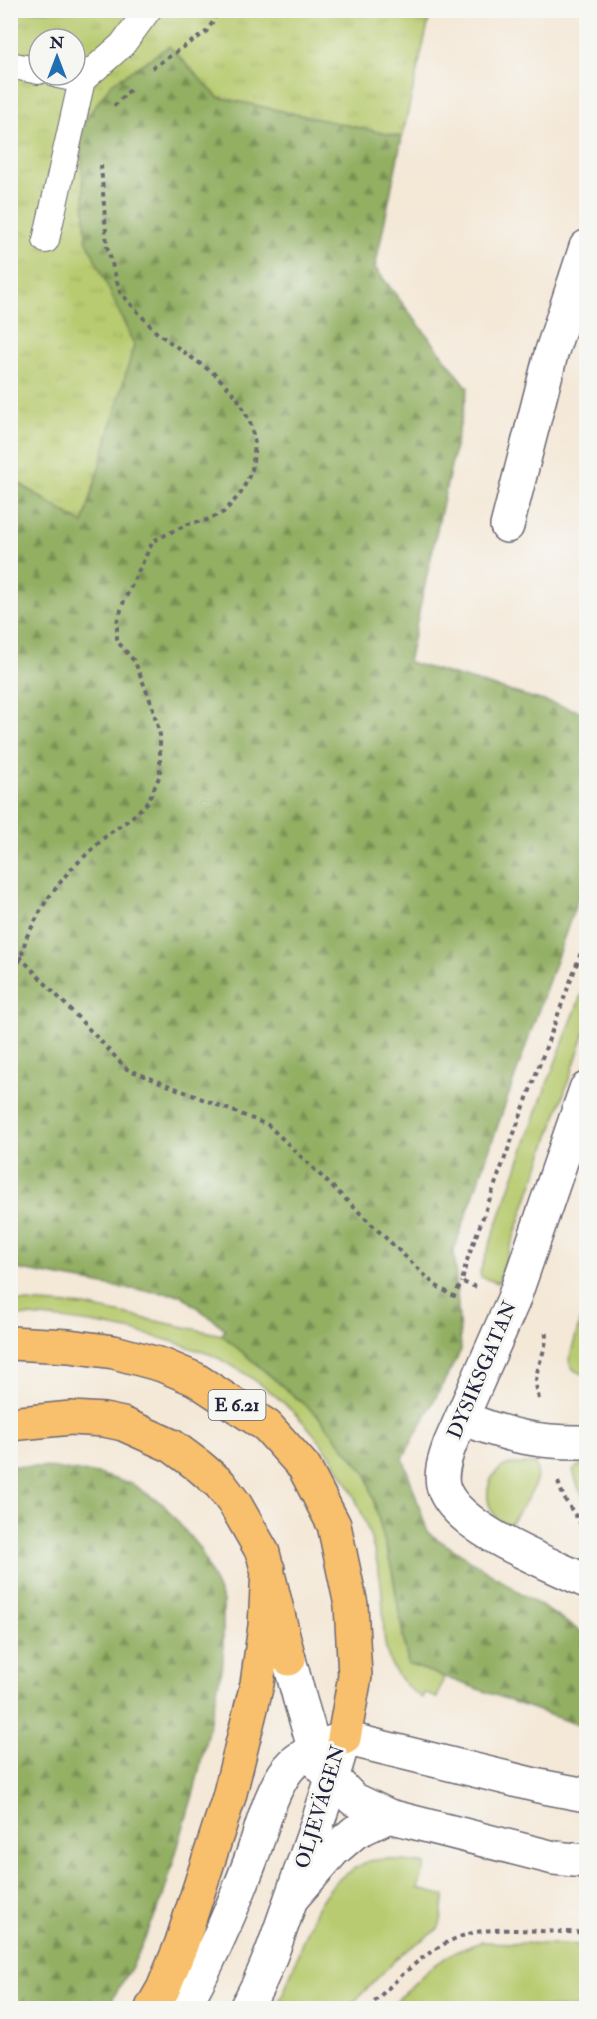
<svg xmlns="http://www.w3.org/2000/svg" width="597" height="2019" viewBox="0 0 597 2019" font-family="'IM FELL Double Pica',serif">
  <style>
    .grass { fill: #b8cb6f; stroke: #6d7655; stroke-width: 1.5 }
    .forest { fill: url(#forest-firs); stroke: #5a684e; stroke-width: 1.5 }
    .park { fill: url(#park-tufts); stroke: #6d7655; stroke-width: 1.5; fill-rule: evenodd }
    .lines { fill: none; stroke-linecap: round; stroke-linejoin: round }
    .service-casing { stroke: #6c6772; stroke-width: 28 }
    .minor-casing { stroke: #6c6772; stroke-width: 36 }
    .tertiary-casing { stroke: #6c6772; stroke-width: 36 }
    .trunk-casing { stroke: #6c6772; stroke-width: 36 }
    .path { stroke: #6c6772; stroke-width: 4; stroke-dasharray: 4.5 4.5; stroke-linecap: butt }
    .service { stroke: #fff; stroke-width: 26 }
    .minor { stroke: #fff; stroke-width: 33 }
    .tertiary { stroke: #fff; stroke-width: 33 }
    .trunk { stroke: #f8bf6c; stroke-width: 33 }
    .labels { text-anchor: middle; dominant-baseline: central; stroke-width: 6; stroke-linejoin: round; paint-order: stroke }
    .shield { fill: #f6f6f2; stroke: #626272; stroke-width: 1.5 }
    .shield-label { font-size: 18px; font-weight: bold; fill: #22223b }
    .street-label { font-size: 20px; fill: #22223b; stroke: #f6f6f2 }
  </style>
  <defs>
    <pattern id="forest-firs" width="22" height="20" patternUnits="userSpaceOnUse" patternTransform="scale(1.5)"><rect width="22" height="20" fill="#92af62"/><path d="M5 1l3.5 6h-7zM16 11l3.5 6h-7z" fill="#778e52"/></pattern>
    <pattern id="park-tufts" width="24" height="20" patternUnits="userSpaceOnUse" patternTransform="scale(1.5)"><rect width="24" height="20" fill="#b8cb6f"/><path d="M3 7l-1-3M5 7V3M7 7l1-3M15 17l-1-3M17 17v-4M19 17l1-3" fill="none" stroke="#9eae61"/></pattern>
  </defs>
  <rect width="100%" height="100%" fill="#f6f6f2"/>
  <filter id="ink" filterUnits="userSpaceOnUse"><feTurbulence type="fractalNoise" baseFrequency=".0167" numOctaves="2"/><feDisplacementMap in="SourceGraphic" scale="12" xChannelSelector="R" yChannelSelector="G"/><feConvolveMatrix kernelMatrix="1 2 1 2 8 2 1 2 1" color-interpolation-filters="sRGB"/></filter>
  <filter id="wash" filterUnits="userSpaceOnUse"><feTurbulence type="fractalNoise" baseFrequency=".008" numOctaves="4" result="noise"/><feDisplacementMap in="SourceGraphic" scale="24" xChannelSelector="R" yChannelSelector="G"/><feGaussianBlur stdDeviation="1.35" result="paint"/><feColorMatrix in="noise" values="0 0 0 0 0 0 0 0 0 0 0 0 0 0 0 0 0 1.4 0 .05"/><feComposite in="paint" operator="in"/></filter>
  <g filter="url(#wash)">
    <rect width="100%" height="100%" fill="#f4e8d7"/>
    <path class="grass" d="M586,983v47l-88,253 -17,-6 -1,-5 61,-172z
      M586,1300v74c-9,-1 -15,-4 -17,-14z
      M11,1301l74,5 137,29 96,81 49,59 25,95 16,94 36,13 -7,21 -13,-5 -2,5c-53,-36 -32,-74 -43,-126 -18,-94 -76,-170 -161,-214 -9,-5 -20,-7 -29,-11 -58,-20 -118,-29 -178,-32z
      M510,1464h25c10,17 -17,47 -26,62 -4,-3 -10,-6 -13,-9 -15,-19 -9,-46 14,-53z
      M580,1465l6,1v36l-8,-15 -5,-17z
      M388,1859l38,5 -8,25 27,7c-3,11 -2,24 -7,33l-38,26 -52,53h-72c26,-46 29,-115 81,-141 4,-2 8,-5 12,-6 6,-2 13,-1 19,-2z
      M481,1942l105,3v63h-197l40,-39 24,-16z"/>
    <path class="forest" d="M169,46l49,51 184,40 -27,131 93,120 -60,274 178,51v162l-132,375 7,100 -58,108 25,75 158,102v93l-178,-64 -16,-94 -25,-95 -49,-59 -96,-81 3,-6 -44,-34 -66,-8 -104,-19 -1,-790 73,46 51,-179 -48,-106 -6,-112 31,-43z
      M11,1466l32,1 55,7 34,10 31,20 37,45 23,53v61l-28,125 -33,112 -29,65 -26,43h-96z"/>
    <path class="park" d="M10,11h421l-29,126 -184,-40 -49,-51 -58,38 -31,43 6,112 48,106 -51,179 -72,-46zM39,39h36v36h-36z"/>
  </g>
  <g filter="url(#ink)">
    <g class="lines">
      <defs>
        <path id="service" d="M10,65l29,6
          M58,75l24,5
          M46,240l36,-160 40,-35 26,-35"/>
        <path id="minor" d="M507,526l44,-172 35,-107
          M586,1089l-73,212 -63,143c-5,14 -11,31 -6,45 15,41 104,74 142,92
          M463,1418c44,18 76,25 123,24
          M289,1659l11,41 19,64 34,35 36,17 165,42 32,3
          M344,1738l195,48 47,9
          M292,1898l42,-48 21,-18 34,-16"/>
        <path id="tertiary" d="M183,2008c27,-46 48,-96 67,-146 11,-29 19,-69 38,-93 13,-16 37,-24 56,-31
          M246,2008c21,-36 34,-78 48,-118 18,-51 36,-100 50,-152"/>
        <path id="trunk" d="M10,1343l59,3 45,6 48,13 33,14 72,47 37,41 30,58 17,80 4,71 -11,62
          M10,1424l61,-6 33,2 19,4 49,22 27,20 21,18 15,20 28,49 26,106
          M152,2008l11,-19 18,-44 48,-148 28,-113 8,-58 3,-57"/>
      </defs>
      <use href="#service" class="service-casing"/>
      <use href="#minor" class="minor-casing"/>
      <use href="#tertiary" class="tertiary-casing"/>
      <use href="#trunk" class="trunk-casing"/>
      <path class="path" d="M152,68l54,-36 9,-13 2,-9
        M114,106l16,-16
        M10,941l11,17 106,111 141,56 167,160 19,11 8,-14
        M10,979l11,-21 5,-20 20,-37 23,-30 38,-36 23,-16 18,-17 12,-27v-40l-8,-30 -17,-43 -18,-21v-19l7,-21 29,-60 35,-17 19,-4 17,-8 17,-19 11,-23 3,-26 -5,-22 -13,-25 -21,-22 -60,-43 -36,-40 -13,-46 -6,-81
        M476,1287l-14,-5 4,-19 120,-324
        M539,1399c-2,-9 -4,-16 -2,-25 2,-15 12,-29 8,-44
        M558,1482l6,16 22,34
        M368,2008c36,-35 72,-76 126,-78 31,-1 62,3 92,2"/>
      <use href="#service" class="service"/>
      <use href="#minor" class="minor"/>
      <use href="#tertiary" class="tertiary"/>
      <use href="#trunk" class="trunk"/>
    </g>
  </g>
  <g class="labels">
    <rect class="shield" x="208.5" y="1390" width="57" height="30" rx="4.5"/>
    <g class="shield-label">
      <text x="237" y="1405">E 6.21</text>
    </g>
    <g class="street-label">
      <text transform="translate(482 1370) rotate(-67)">DYSIKSGATAN</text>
      <text transform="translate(320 1807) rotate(-73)">OLJEVÄGEN</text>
    </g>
  </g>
  <rect width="597" height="2019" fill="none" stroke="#f6f6f2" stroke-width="36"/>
  <g transform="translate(57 57)"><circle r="28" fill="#f6f6f2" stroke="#a1a1a9" stroke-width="1.5"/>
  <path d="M0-4.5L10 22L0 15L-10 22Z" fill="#1f6fb2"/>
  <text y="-9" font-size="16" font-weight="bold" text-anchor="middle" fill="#22223b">N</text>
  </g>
</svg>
